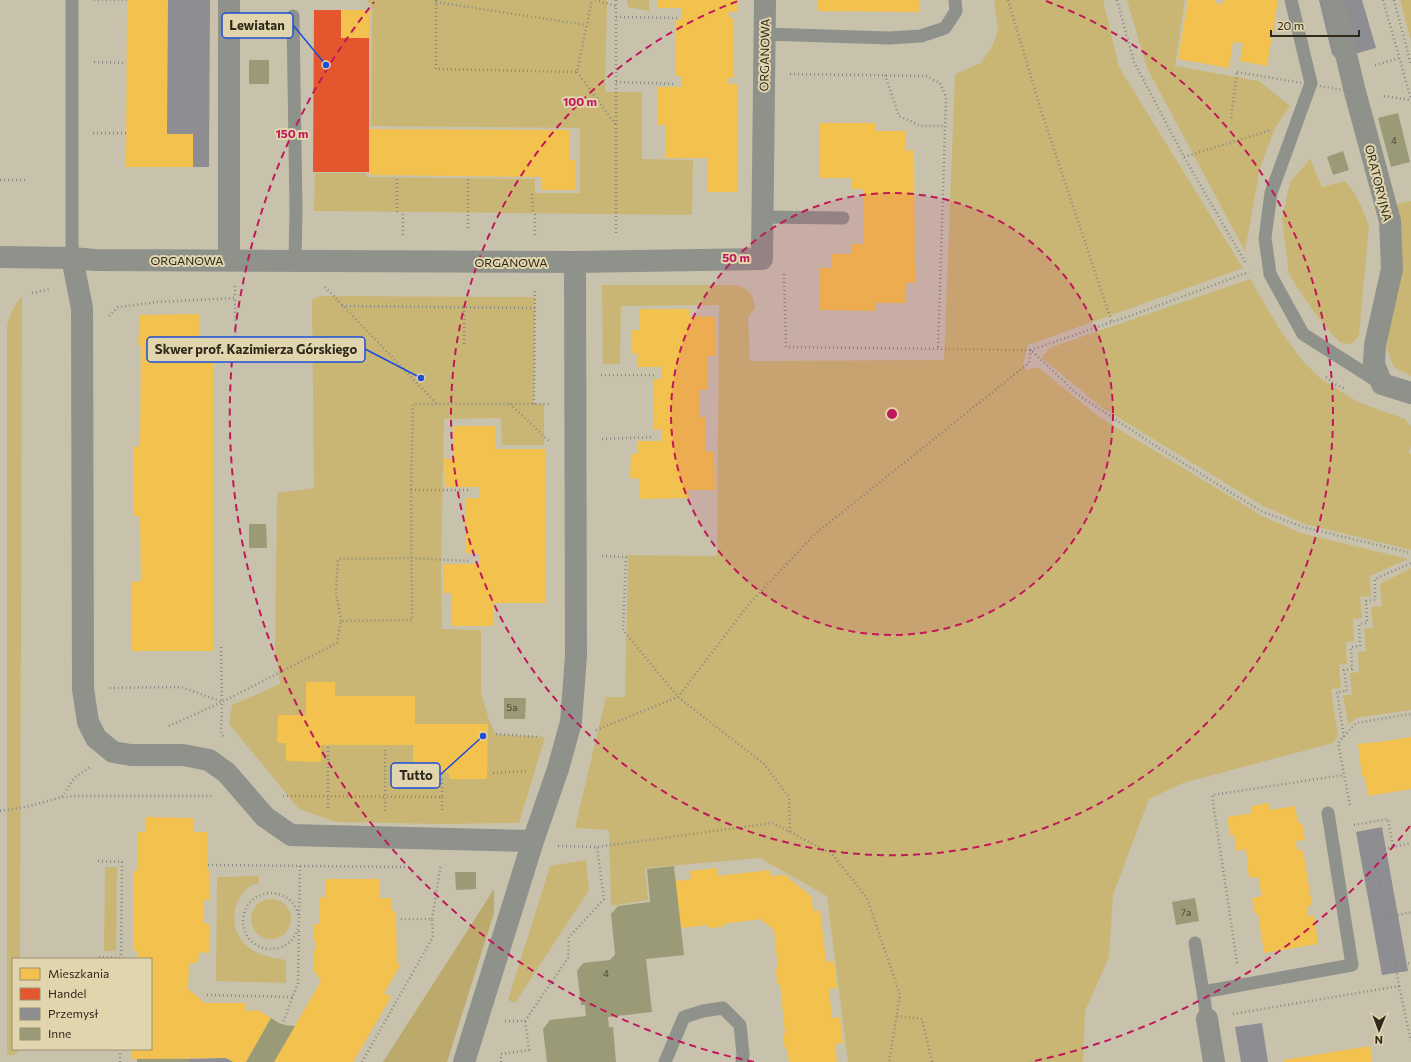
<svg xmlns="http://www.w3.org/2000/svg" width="1411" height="1062" viewBox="0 0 1411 1062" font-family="Commissioner,sans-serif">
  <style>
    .green { fill: #c9b675 }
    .forest { fill: #bcaa6c }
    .homes { fill: #f2c14e }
    .shops { fill: #e4572e }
    .industry { fill: #8d8d92 }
    .building { fill: #9b9a77 }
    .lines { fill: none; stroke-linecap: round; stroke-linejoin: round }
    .path { stroke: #898a82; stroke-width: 2.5; stroke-dasharray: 1 3; stroke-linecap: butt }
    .lane { stroke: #8e928b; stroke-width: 13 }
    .street { stroke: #8e928b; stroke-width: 22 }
    .path-bridge { stroke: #898a82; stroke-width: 2.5; stroke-dasharray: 1 3; stroke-linecap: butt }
    .ring { fill: none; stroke: #c2185b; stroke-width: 2; stroke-dasharray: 7 5 }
    .labels { text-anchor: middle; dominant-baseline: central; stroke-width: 4; stroke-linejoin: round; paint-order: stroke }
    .number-label { font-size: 10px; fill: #494531 }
    .street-label { font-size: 12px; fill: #2e291a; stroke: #e1d5ae }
    .centre { fill: #c2185b; stroke: #e1d5ae; stroke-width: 2 }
    .ring-label { font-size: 12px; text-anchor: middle; font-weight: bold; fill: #c2185b; stroke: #e1d5ae; stroke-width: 4; stroke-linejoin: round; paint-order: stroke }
    .leader { fill: none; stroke: #1d4ed8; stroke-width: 1.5 }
    .callout-dot { fill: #1d4ed8; stroke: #e1d5ae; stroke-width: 1.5 }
    .callout { fill: #e1d5ae; stroke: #1d4ed8; stroke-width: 1.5 }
    .callout-label { font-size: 13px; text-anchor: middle; font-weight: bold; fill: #2e291a }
  </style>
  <rect width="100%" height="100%" fill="#c8c2ad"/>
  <path class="green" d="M367,0h240l-2,92h37v67l51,1 -1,55 -378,-4 1,-38h51v4l169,2v14h45v-65l-209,-2 1,-118z
    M627,0h22v11l-21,-4z
    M994,0h109l16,67 124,201 -215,77 -5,19 3,6 12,-3 61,50 165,100 37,16 107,26 -38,17 1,20 -11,1 2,21 -9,1 1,22 -8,1 1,22 -8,1 2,23 -10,1 7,47 -5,7 -150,40 -34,16 -36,96 -4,62 -24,54 -2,51h-235l-21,-166 -67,-38 -115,10 3,32 -37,6 -2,-76 -34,-2 31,-131h19l3,-142 89,1 2,-251 -98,1 -1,58h-17l-1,-79h135c13,5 16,9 18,23l-7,9 2,44 194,-1 11,-286 26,-11 12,-18 5,-16z
    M1127,0h58l-10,66 84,15 31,25 -15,22 -15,40 -15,83 -98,-183z
    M1400,0h11v41z
    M1310,159l12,28 23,-6c11,12 18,28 24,45l-10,109 -7,9 -11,-1 -10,-10 -19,-24 -23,-34 -7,-56 8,-37z
    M1411,201v175l-17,-9 -8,-20 15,-102 -4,-41z
    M1250,279l32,54 20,27 19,19 37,23 47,17 6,7v20l-2,7 2,1v96l-106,-26 -42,-18 -162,-99 -59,-49 7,-10z
    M22,296l-2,663h-7v90h6l-4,6h-8v-729c3,-12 7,-20 15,-30z
    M320,296l215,1 -1,107h10v41h-42l-1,-27 -57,1 -3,150 1,60 39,1v63l8,27 7,14 49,3 -26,86 -77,1 -106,-2 -37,-13 -70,-85 3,-19 48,-21 -5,-36 2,-155 37,-5 -2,-188z
    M1411,568v142l-55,8 -8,7 -5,-30h9l-2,-22 9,-1 -1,-20 8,-1 -2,-22 9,-1 -2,-21 11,-1 -2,-22z
    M586,860l3,30 -74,113 -7,-3 42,-134z
    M105,867h12l-1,84h-12z
    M259,876v7c-26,6 -33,45 -13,62 12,11 25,12 40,15v23l-70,-2 1,-104z
    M251 919a20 20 0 1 1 40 0a20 20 0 1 1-40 0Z"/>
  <path class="forest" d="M494,889v24l-47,149h-64z"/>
  <path class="homes" d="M127,0h41l-1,134h26v33h-67z
    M657,0h81v12h-10l1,6h5v60h-6v6h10l-1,108h-29v-34h-43v-33h-8v-38h25l-1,-11h-5v-56h6v-12h-25z
    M818,0h101v12l-102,-1z
    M1188,0h28v3l7,1v-4h55l-11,66 -27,-5 3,-18 -10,-1 -4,26 -51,-9z
    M341,10h28v28h-28z
    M820,123h56v8h30v20l8,-1 1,133h-9l-1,20h-30v8l-56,-1v-42h13v-14h20v-10h11v-55h-11v-11h-32z
    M369,129l201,1v30h5v30h-34v-13l-172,-2z
    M640,309h50v7l26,1v39h-8v34h-9v27h7v35l8,-1 1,39h-27l1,8 -49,1v-20l-10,-1 1,-24h6v-13h25l-1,-12 -7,1v-51h8v-12h-24v-14l-7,1v-24h9z
    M199,314v30l-6,1v13l21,-1 -1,294h-81v-69l9,-1 -1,-65h-7v-69l7,-1 1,-101h-3l2,-30z
    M453,426h42v23h51l-1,154h-51v23h-42v-33h-8v-29h35v-10l-13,-1v-55h13v-11h-34l-1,-29 9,2z
    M306,682h29v14h80v28h73l-1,55h-38v-6l-36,-1v-27h-92v17l-35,-1v-18h-9l1,-28h28z
    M1411,737v52l-43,7 -3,-20 -3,1 -4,-33 16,-2v1z
    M1269,803l1,7 25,-4 3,17h4l3,17 -9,1 1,10 6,-1 9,55 -5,1 1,10 6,-1 4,29 -54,9 -6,-39h-3l-3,-16 10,-2 -4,-19 -9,1 -3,-29 -10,2 -2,-17 -4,1 -3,-18 25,-4 -1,-7z
    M145,817l49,1v14h13v38l3,1v29h-6v23l5,1v29l-10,-1 -1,11h-9l-1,26 17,14h41v8l12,-1 13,8 -25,44h-13l-7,-4 -94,1v-10h19v-90h-13v-8h-5v-80h5v-39h7z
    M717,868v8l53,-6 1,6 14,-1 27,22 1,14 7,-1 6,52 8,-1 3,27 -8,1 3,29 8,-1 3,26 -8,1 2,18h-48l-2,-13 -2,1 -2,-16 2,-1 -5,-49h-3l-1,-16 2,-1 -4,-37 -14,-11 -37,5v3l-16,1v-3l-26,3 -6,-47 16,-2 -1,-8z
    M326,879h54v19h11v13h5l1,53h4l-17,29 7,4 -38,65h-79l47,-81 -8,-11v-20h3v-10h-3v-16h6v-27l7,1z
    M1370,1046l2,16h-88v-2z"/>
  <path class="shops" d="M314,10h27v28h28v134h-56z"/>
  <path class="industry" d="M168,0h42l-1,167h-16v-33h-26z
    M1319,0h43l14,48 -39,11 -5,-5z
    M1382,827l26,144 -26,4 -26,-143z
    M1262,1023l6,39h-27l-6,-35z
    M226,1058l7,4h-44v-3z"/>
  <path class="building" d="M249,60h20v24h-20z
    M1398,113l12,49 -19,5 -13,-49z
    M1343,151l6,19 -16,5 -6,-18z
    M249,524h17l1,24h-18z
    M504,698h22l-1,21h-21z
    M674,866l10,89 -38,4 6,53 -44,5 1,10h4l3,35h-69l-4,-33 7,-9 36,-4 -1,-11h-4l-4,-34 6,-8 27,-3 5,-6 -4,-40 7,-8 32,-4 -3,-33z
    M455,872h21v17l-20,1z
    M1195,898l4,23 -23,4 -4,-23z
    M271,1018l11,7 13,1 -21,36h-28z
    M137,1059h52v3h-52z"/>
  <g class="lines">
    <path class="path" d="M94,0h33
      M436,0v69l141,3 15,-72
      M595,0l21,6
      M616,0v235
      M1008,0l33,110 71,213
      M1117,0l17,62 50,95 61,105
      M1383,0l28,99
      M1394,0l17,65
      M436,2l150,23
      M616,17l62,1
      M94,62l32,1
      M1375,65l25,-7
      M577,72l39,53
      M790,74l136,2 14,7 6,14 -8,252
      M885,75l14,41 22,10h24
      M616,82l60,2
      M1384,96l27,4
      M1231,118l6,-46
      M93,133h33
      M1184,157l87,-27
      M397,179v33
      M468,179v51
      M0,180h26
      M532,194l1,20
      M403,235v-23
      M535,235v-21
      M784,274l2,73 245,3 46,44 85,56 99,61 42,16 108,26
      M235,286v12
      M325,287l111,116
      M32,293l19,-4
      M342,306l193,2
      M464,307v39
      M109,316l9,-9 39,-5 78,-4 1,65
      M601,375h54
      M1326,377l7,6 12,6
      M510,404l39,37
      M534,404l1,-115
      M602,439l52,-2
      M411,490h59
      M602,556l24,1 -3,73 55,67 86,67 25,33 1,35
      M341,621l-5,-29 2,-33 74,-1 58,3
      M221,647l1,55
      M110,688l71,-1 20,7 21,8 -55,25
      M596,730l82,-33 71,-93 66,-70 214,-171 2,-13 107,-37 111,-41
      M496,734l44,3
      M223,736l-2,-2 1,-32 115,-59 4,-22 71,-1 -1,-130 2,-86h137
      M1344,737l-7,-45 10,-1 -3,-21 8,-1 -1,-22 9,-1 -1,-22 8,-1 -1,-22 9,-1v-21l36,-16
      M328,747v62
      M493,773l36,-2
      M283,796l159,1v-21
      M62,797l13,-20 15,-10
      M442,797v16
      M1350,805l-12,-62 18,-20 55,-9
      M0,811l30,-5 32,-9 12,-1h138
      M385,811v-62
      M1354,825l34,-6 5,28
      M558,846l39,1 176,-24 59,31 35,44 33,97 -11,67
      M98,861l24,1 -1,97
      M208,865l202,2
      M243 921a28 28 0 1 1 56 0a28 28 0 1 1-56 0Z
      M299,915l1,-50
      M1386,918l25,-6
      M432,919l9,-55
      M99,957l22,1
      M1237,963l-25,-168 132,-20
      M1396,965l15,-2
      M1399,986l12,55
      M207,995l85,2
      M1233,1014l166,-28 -25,-135 37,-8
      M897,1016l25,3 10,43
      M505,1021h20l43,-63 1,-21 35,-38 -7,-52
      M282,1025l16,-42 1,-55
      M120,1062v-13
      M362,1062l71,-125 -1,-18h-32
      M501,1062v-8l28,-4 -4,-29"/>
    <path class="lane" d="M1291,0l20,83 -40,110 -6,45 5,36 33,60 77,49
      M293,16l3,194 -1,50
      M764,34l125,4 32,-2 24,-8 11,-17 -1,-11
      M762,217l81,1
      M72,258v-258
      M1195,943l8,49
      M1207,1019l-4,-27 149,-27 -24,-152
      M665,1062l19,-45 19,-6 20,-3 17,17 3,29 -1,8"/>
    <path class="street" d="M229,0v260
      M1333,0l22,92 35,129 2,48 -17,76 -1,19 8,20 29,9
      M0,257l72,1 23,2 480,2 187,-3 3,-259
      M72,258l10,50 1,381 5,33 8,16 17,14 18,3h52l26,5 18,13 38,44 26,18 242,6
      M1207,1019l7,43
      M464,1062l69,-221 25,-72 13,-47 5,-66 -1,-394"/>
    <path class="path-bridge" d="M1237,72l118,20"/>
  </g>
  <circle cx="892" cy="414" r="221" fill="#c2185b" fill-opacity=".12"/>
  <g class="ring">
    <circle cx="892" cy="414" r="221"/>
    <path d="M1046 1A441 441 0 1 1 738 1"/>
    <path d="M1410 826A662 662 0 0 1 1030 1062M754 1062A662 662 0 0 1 374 2"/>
  </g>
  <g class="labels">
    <g class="number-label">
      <text x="1394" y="140">4</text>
      <text x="512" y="707">5a</text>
      <text x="1186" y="912">7a</text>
      <text x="606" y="973">4</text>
    </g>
    <g class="street-label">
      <text transform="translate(764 55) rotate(-89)">ORGANOWA</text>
      <text transform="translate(1379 183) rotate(76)">ORATORYJNA</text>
      <text x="187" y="260">ORGANOWA</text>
      <text x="511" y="262">ORGANOWA</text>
    </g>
  </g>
  <circle cx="892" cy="414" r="6" class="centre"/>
  <g class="ring-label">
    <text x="580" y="106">100 m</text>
    <text x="292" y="138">150 m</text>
    <text x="736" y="262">50 m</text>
  </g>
  <path class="leader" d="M326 65L293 25M421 378L365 349M483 736L440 775"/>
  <g class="callout-dot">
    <circle cx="326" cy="65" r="4"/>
    <circle cx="421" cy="378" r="4"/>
    <circle cx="483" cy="736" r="4"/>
  </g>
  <g class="callout">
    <rect x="222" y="13" width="71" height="25" rx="4"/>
    <rect x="147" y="337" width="218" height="25" rx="4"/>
    <rect x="391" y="763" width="49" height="25" rx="4"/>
  </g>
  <g class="callout-label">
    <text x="257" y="30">Lewiatan</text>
    <text x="256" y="354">Skwer prof. Kazimierza Górskiego</text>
    <text x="416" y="780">Tutto</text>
  </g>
  <rect x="12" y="958" width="140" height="92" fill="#e1d5ae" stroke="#999073"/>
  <rect x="20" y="968" width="20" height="12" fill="#f2c14e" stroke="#999073"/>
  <text x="48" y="978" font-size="12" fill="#2e291a">Mieszkania</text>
  <rect x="20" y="988" width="20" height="12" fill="#e4572e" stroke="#999073"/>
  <text x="48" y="998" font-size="12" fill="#2e291a">Handel</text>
  <rect x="20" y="1008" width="20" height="12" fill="#8d8d92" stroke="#999073"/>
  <text x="48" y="1018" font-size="12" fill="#2e291a">Przemysł</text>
  <rect x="20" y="1028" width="20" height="12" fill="#9b9a77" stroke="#999073"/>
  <text x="48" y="1038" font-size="12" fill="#2e291a">Inne</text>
  <g transform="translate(1379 1030) rotate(181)" stroke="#e1d5ae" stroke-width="3" paint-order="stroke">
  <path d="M0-3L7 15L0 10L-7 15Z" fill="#2e291a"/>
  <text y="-6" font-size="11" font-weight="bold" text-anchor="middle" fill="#2e291a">N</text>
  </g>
  <path d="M1271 30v6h88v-6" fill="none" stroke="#2e291a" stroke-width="2"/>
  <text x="1277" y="30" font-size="12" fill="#2e291a" stroke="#e1d5ae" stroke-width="3" paint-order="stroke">20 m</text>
</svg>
